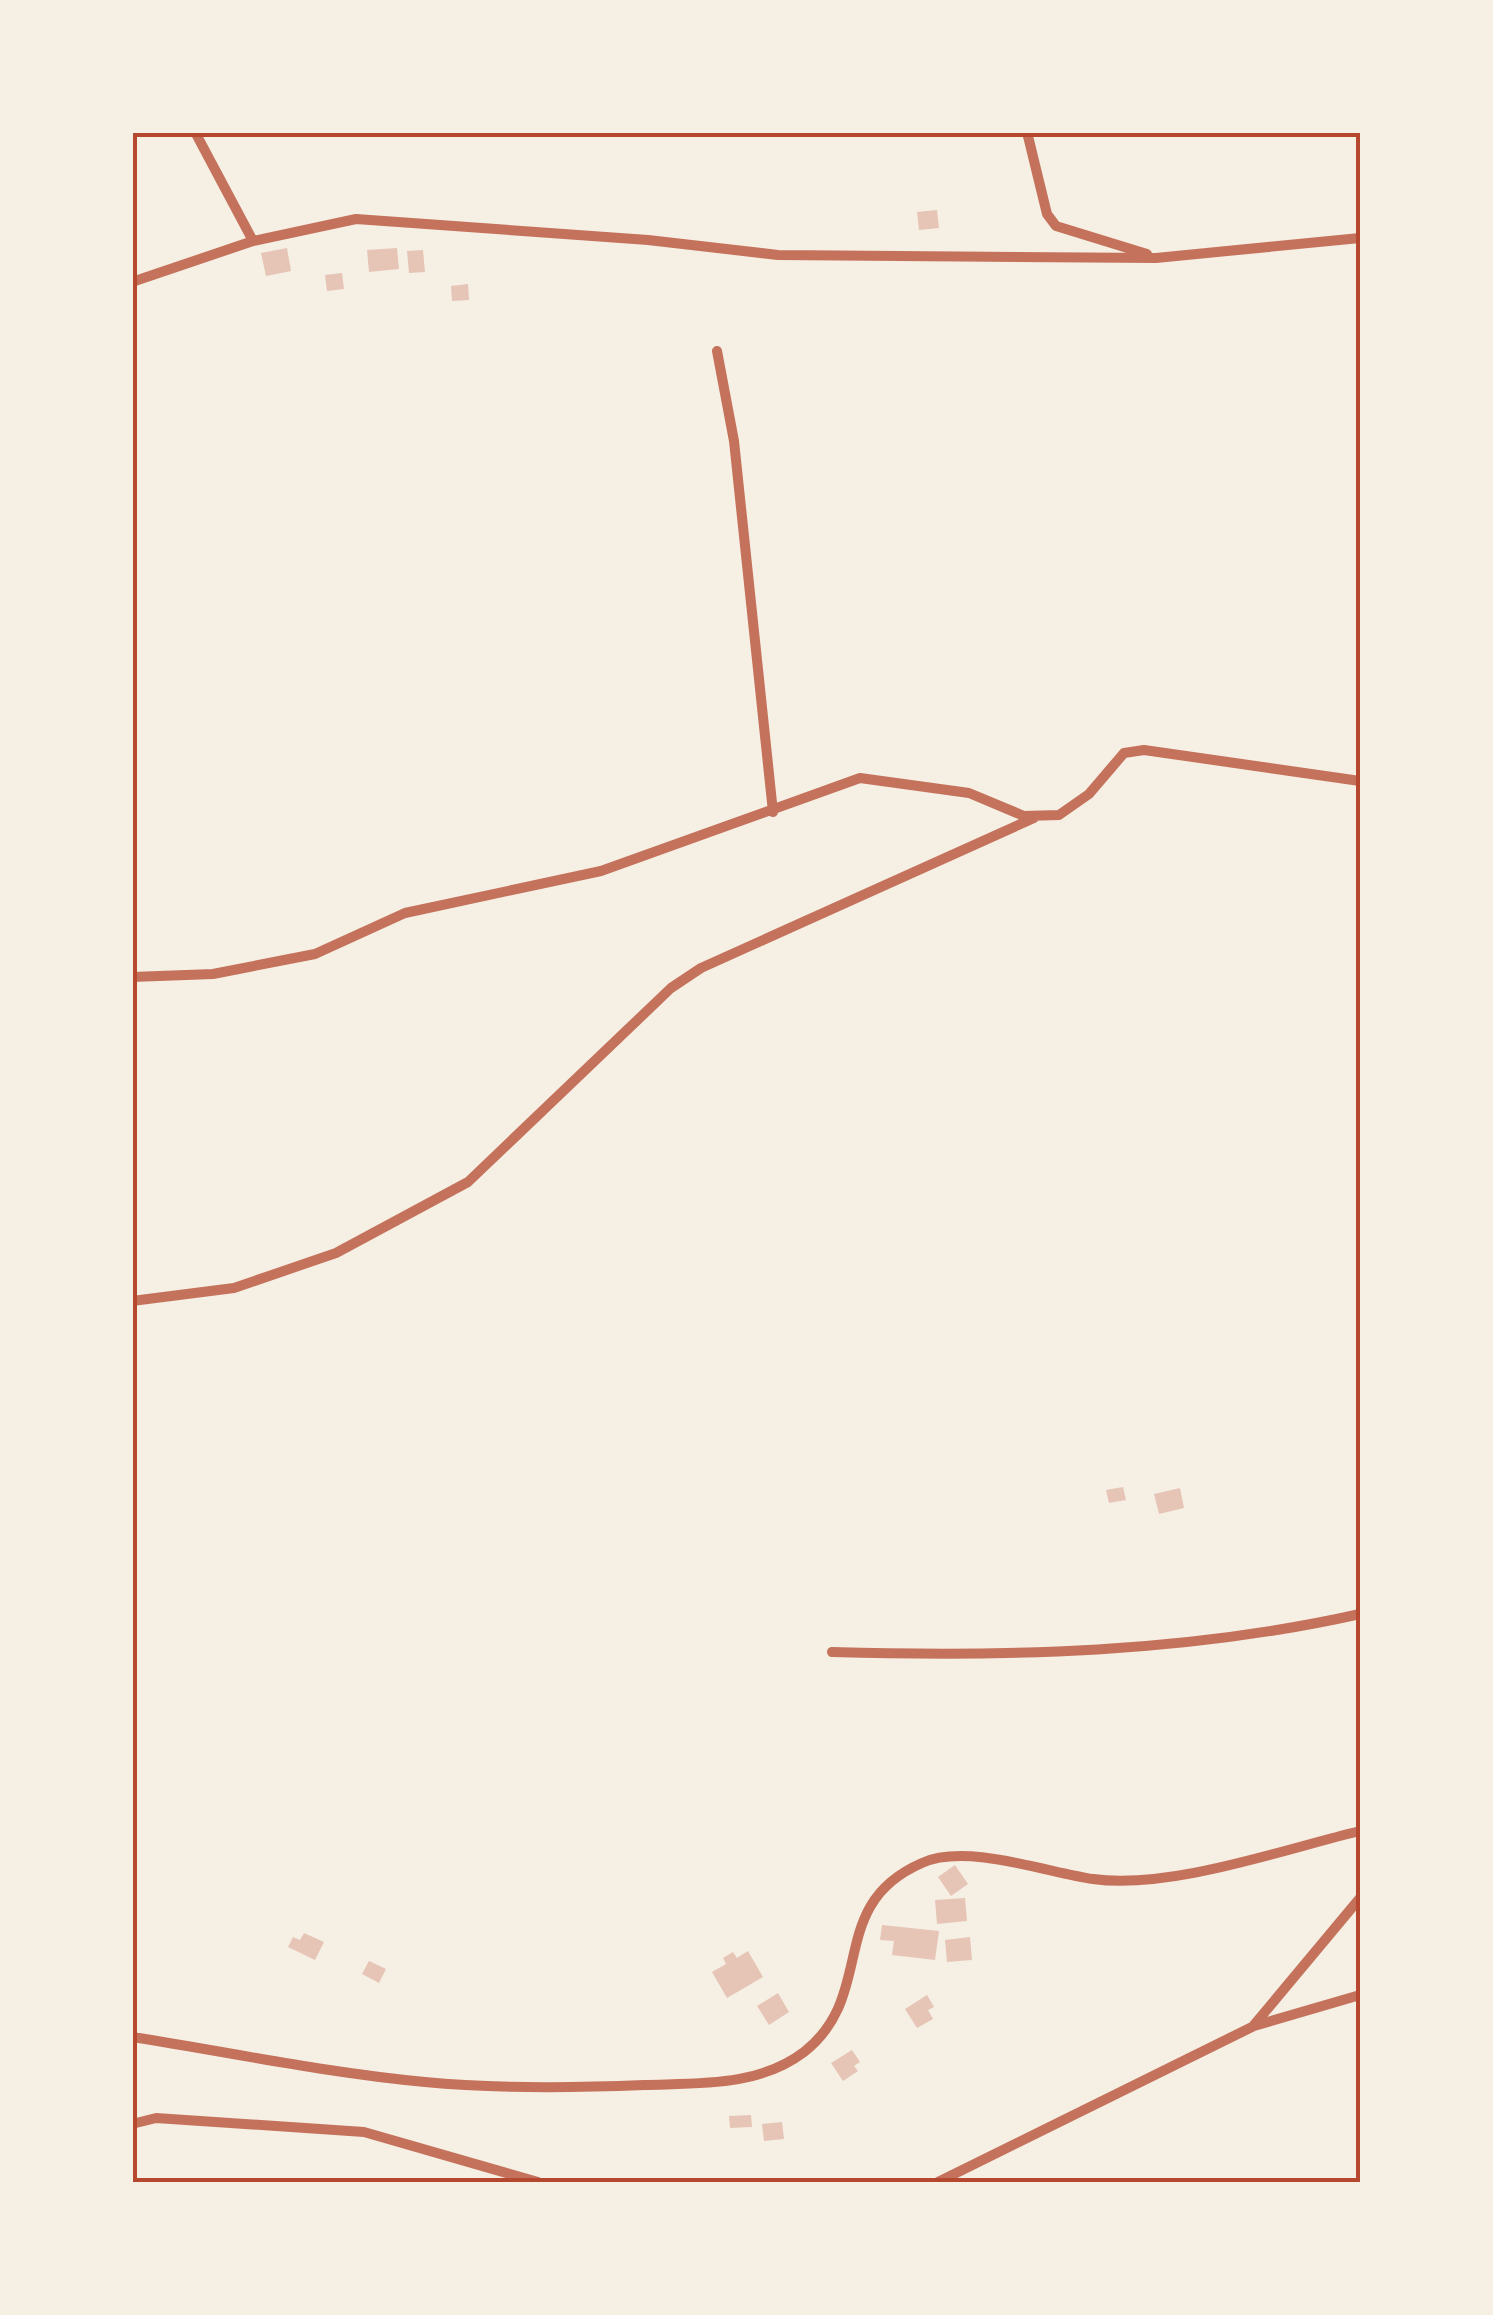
<svg xmlns="http://www.w3.org/2000/svg" width="1493" height="2315" viewBox="0 0 1493 2315" font-family="Lora,serif">
  <style>
    .building { fill: #e6c5b7 }
    .lines { fill: none; stroke-linecap: round; stroke-linejoin: round }
    .minor { stroke: #c5725c; stroke-width: 10 }
    .neatline { fill: none; stroke: #b5482f; stroke-width: 4 }
  </style>
  <rect width="100%" height="100%" fill="#f6efe4"/>
  <path class="building" d="M937,210l2,18 -20,2 -2,-18z
    M287,248l4,23 -25,5 -5,-23z
    M397,248l2,21 -30,3 -2,-22z
    M423,250l2,22 -16,1 -2,-22z
    M342,273l2,16 -17,2 -2,-16z
    M468,284l1,16 -17,1 -1,-15z
    M1123,1487l3,13 -17,3 -3,-13z
    M1180,1488l4,20 -25,6 -5,-20z
    M955,1865l13,19 -17,12 -13,-19z
    M965,1898l2,23 -30,3 -2,-24z
    M882,1925l57,6 -4,29 -43,-5 2,-14 -14,-1z
    M304,1933l20,9 -9,18 -27,-13 5,-10 7,3z
    M970,1937l2,23 -25,2 -2,-22z
    M748,1951l15,26 -36,21 -15,-26 14,-8 -3,-6 10,-6 4,6z
    M369,1961l17,8 -7,14 -17,-9z
    M778,1993l11,19 -20,13 -12,-19z
    M927,1995l7,12 -6,3 5,9 -16,9 -12,-19z
    M852,2050l8,12 -6,4 4,5 -15,10 -12,-18z
    M751,2115l1,12 -22,1 -1,-12z
    M782,2122l2,17 -20,2 -2,-17z"/>
  <g class="lines">
    <path class="minor" d="M195,132l58,109
      M1027,132l20,82 9,12 91,28
      M132,282l121,-41 103,-22 292,21 130,15 378,3 204,-20
      M717,351l17,90 39,371
      M132,977l81,-3 102,-20 90,-41 196,-42 259,-93 109,15 55,23 35,-1 30,-21 35,-41 20,-3 216,31
      M132,1301l102,-13 102,-35 132,-71 203,-194 30,-20 333,-150
      M832,1652c178,5 354,1 528,-38
      M1254,2025l106,-127
      M132,2037c97,15 195,36 293,45 72,7 147,6 219,3 55,-2 114,2 160,-33 74,-58 21,-147 118,-189 44,-20 124,9 171,16 77,11 191,-30 267,-48
      M132,2124l24,-6 208,14 174,50
      M938,2182l316,-156 106,-31"/>
  </g>
  <rect width="1493" height="2315" fill="none" stroke="#f6efe4" stroke-width="270"/>
  <rect x="135" y="135" width="1223" height="2045" class="neatline"/>
</svg>
